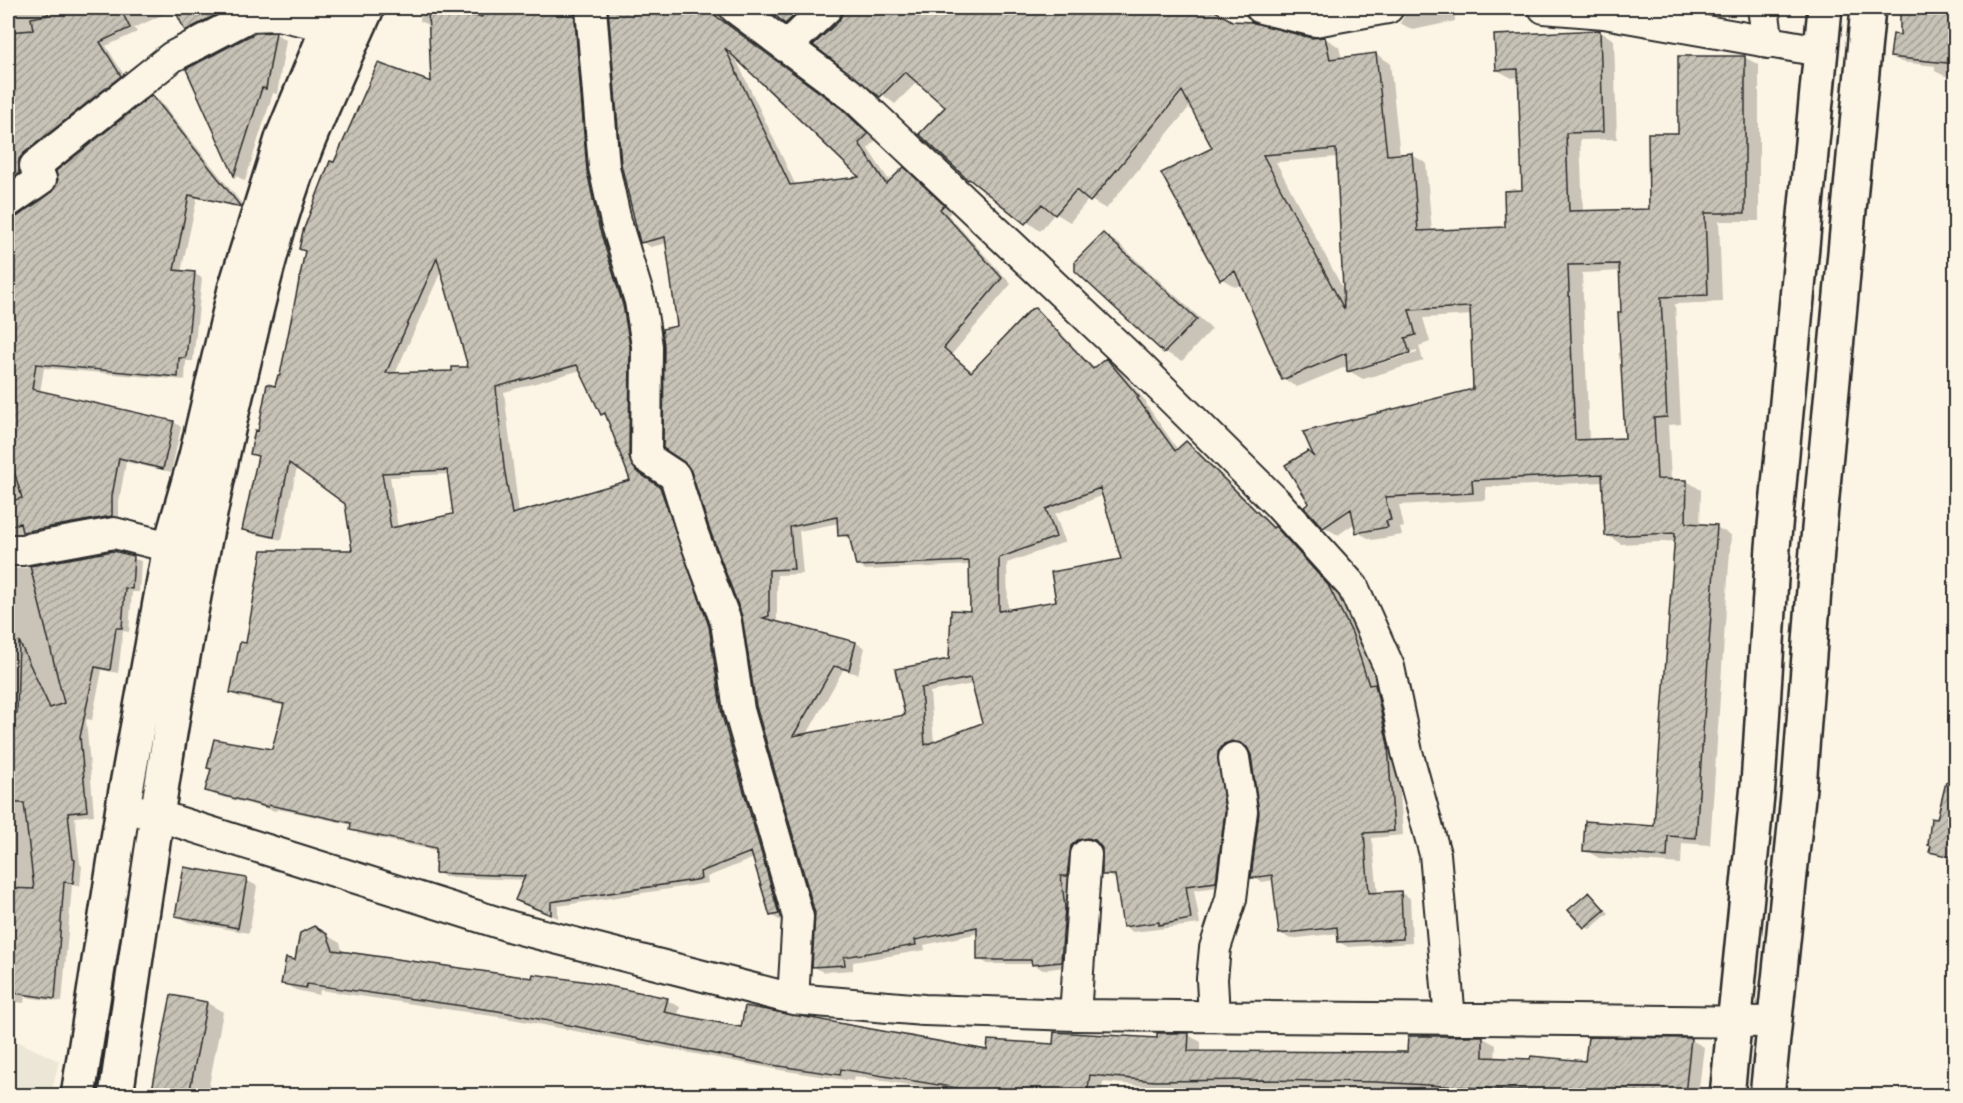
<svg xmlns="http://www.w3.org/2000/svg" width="1963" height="1103" viewBox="0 0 1963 1103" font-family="'Patrick Hand',sans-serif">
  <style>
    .built { fill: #ece6d7 }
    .shadow { fill: #0003; fill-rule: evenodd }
    .building { fill: url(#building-hatch); stroke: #2b2b2b; stroke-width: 1.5; fill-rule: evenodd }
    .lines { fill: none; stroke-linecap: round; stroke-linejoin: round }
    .minor-casing { stroke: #2b2b2b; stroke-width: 34 }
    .major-casing { stroke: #2b2b2b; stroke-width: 38 }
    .minor { stroke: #fcf5e5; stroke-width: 30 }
    .major { stroke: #fcf5e5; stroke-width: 33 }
  </style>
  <defs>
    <pattern id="building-hatch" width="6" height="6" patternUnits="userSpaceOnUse" patternTransform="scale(1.5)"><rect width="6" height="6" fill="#c8c3b7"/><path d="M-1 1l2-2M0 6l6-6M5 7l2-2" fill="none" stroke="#a39f95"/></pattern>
  </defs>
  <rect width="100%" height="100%" fill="#fcf5e5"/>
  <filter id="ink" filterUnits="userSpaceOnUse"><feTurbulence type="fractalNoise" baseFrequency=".0167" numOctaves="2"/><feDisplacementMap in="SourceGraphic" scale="12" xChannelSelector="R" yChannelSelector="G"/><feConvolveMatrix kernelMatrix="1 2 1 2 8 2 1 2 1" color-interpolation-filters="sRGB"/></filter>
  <g filter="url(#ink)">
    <path class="built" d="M8,1037l51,24 -8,34h-43z"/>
    <path class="shadow" d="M8,8h236l-51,26 -7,-4 -9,-22 -43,20 3,4 -31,14 21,34 -119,113z
      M422,8h161l48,302 5,153 8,14 24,16 49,139 69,286 -7,2 -8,-5 -17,-57 -47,19 1,6 -150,23v12l-41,-18 9,-20 -81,-3 -8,-5 1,-21 -79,-17 -8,-5 1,-4 -54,-12 -21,-4 -1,2 -61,-16 -8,-5 66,-39 12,-45 -46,-9 -8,-4 16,-48 107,-93 -7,-49 -50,-36 -15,73 -30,-6 -8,-5 15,-71 -8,-4 31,-77 25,-125 -6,-3 34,-85 98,-80 -2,-58 -11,-5zM442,269l28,100 -75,5zM581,370l21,44 7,4 23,63 -113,33 -15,-122zM449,474l5,41 -56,13 -8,-51z
      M610,8h104l13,9 7,12 117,87 25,24 -8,9 22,33 14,-13 9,5 39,37 -4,4 63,69 -59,70 21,18 61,-62 10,6 51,53 11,-9 9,5 32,38 -1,1 32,46 8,-7 9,5 81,81 8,4 53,59 24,48 16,47 7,4 13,60 6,84 -31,3 6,56 23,-1 9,5 2,45 -64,4 -9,-5v-9l-49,6 -9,-6 -7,-53 -12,2 -9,-5 8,-64 -8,-58 -4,-7 -7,-3 -9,4v68l-8,69 -31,4 6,34 -67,8 -9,-6 -7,-47 -14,-5v-27l-6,-5 -10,2 -17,122 -27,4 -10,-6h-45l-9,-5v-26l-55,12 1,5 -72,12v8l-30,2 -9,-5 2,-55 -72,-296 -65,-289 -12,-84 -16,4 -9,-5 -19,-78zM734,55l128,123 -66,8zM1104,495l19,65 -65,42 -50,9 -1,-48 58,-21 -10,-28zM839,523l1,12 12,5 5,25 9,5 104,-5 1,47 -20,48 -54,10 9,46 -100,20 37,-66 15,4 7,-26 -9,-5 -79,-20v-48l26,-1 -4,-43zM973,684l11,40 -50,20 -4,-52z
      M766,8h61l-27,23z
      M845,8h363l25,15 78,16 14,-1 14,9 3,12 34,-5 14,9 10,92h12l14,8 6,69 75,-4 16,-37 -3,-114 -8,1 -15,-8 102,-39 15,9 3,99 -37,1 3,72 67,-1 30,-77 64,-77 15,8v156h-40l3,81 -47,2 6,120 -13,1 3,56h16l14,9 -1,36 16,1 15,8 -21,310 -28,-2 -1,21 -82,-6 -14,-8 70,-23 21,-286 -55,3 -14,-9 -3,-53 -118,5v13l-87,5 5,22 -4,1 2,7 -30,5 -15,-8 -2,-9 -17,12 -14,-8 -13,-24 -3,-51 7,5 160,-67 -3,-75 -49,3 7,24 -11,4 4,15 -60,18 -14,-8 -1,-5 -51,21 -14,-8 -41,-96 -6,4 -14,-8 -8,-130 -23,-44 -85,104 -17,-10 -19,23 -15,-9 -15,18 -71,-52 -22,-72 -29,-26 -23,23 -79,-59 29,-31zM1337,157l8,136 -69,-131zM1621,271l5,168 -37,2 -7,-168zM1417,350v3l-57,16v-3z
      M1406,8h48l1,13 -42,9 -13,-7 5,-8z
      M1901,8h55v70l-11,-2 -10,-5v-5l-34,-4 -10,-6 10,-19z
      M276,34l10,6 -9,54 -4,-1 -28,88 -10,-6 -47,-105 67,-35z
      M152,97l8,4 86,108 -49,-11 -16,74 14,2 7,4 -9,83h-7l-1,19 -141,-12 -4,24 134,30 7,5 -10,45 -45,-10 -7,39v19l-111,19v-319l11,-2 38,-30 1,-16z
      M1103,234l16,10 93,85 -30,32 -17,-9 -88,-82z
      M113,552l28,9 -2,31h-7l-3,40 -6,-1 -5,42 -16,-3 -10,50 -6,-1 8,96 -19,2 5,47 2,2 -2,20 -8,-1 -10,117 -37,-5 -1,6 -16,-2v-432l17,-1z
      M246,880l11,6 -8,47 -61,-11 -11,-7z
      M1589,893l20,20 -19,16 -5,-2z
      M314,928l26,15 3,10 324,47 13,7 -2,9 64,12 247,23 170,-11 29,-5 13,7v11l207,1 75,-16 13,7 -1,14 91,4 3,-24 102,1 13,7 -6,49h-197l-229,-10 -104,2 -65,-6 -2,14h-126l-121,-20 -1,5 -73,-11 -268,-51 -192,-29 -1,5 -23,-5 -13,-7z
      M172,997l35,6 16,9 -16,84h-55z"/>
    <path class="building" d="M47,8h73l10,20 -30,14 21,34 -97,77 -5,6v14l-11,8v-149l25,-2 -2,-12 17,-3z
      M174,8h55l-44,23z
      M482,8h92l13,163 12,56 24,78 7,42 -1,110 7,14 24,16 49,139 13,89 57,199 -9,2 -19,-64 -51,20 1,7 -150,23v13l-36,-15 10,-24 -90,-3 1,-25 -86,-18 1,-7 -63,-14 -19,-4 -1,2 -63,-16 6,-22 -4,-1 7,-29 58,10 12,-45 -54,-11 10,-51 6,1 16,-93h90l-7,-46 -56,-41 -15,74 -32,-7 16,-74 -8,-2 5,-24 3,1 9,-47 8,2 3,-11h2l25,-124 -6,-2 4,-18 27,-70 4,1 44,-99 53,19 -3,-72 54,7zM437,258l31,109h-16v4l-66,2zM577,365l24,50 4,-2 25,67 -118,34 -8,-47 -8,-80zM447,470l6,44 -62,14 -9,-55z
      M608,8h97l137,101 26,25 -9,9 27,41 18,-17 40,38 -4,4 62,69 -58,70 27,24 60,-63 4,-1 58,61 13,-11 33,39 -2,1 38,53 11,-10 87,87 2,-2 53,59 24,48 17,52 6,-1 13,61 6,86 -30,2 5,60 32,-2 2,48 -65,3 -1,-15 -58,7 -7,-59 -21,3 8,-65 -8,-58 -4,-8 -15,-6 -8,3 -6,8 7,59 -9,71 -30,4 5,33 -32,6v-3l-36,5 -8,-52h-13v-27l-7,-8 -8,-2 -9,2 -7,6 -4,30h-6l4,31 -4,55 -29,3 -1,-5h-54v-33l-62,13 1,5 -72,12 1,8 -33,2 3,-54 -59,-207 -14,-90 -33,-88 -18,-57 -7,-9 -21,-14 1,-102 -2,-17 15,-3 -12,-89 -25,6 -19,-79zM725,48l134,129 -69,8zM1100,488l21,71 -70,13 5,29 -57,10v-53l57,-21 -10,-28zM837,517l1,19 11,-1 7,31 113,-5 1,50 -19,-1 -2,49 -54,10 10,46 -112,21 41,-70 15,4 7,-28 -93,-24 6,-2v-46l25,-1 -4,-42zM970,678l12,45 -57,22 -4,-57z
      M767,8h35l-17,16z
      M844,8h366l22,13 19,1 60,16 14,-1 5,22 46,-6 11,102 25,-2 6,78 87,-4 -1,-36 18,-1 -4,-121 -22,1 -2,-35 106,-5 3,102 -37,1 3,78 80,-2 -1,-76h30v-77h67v157h-40l3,82 -47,2 6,120 -13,1 3,61 30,1 -1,43 31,2 -21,313 -28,-2 -1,21 -84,-6 2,-30 69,5 21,-293 -70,3 -3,-62 -130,6 1,13 -88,4 6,23 -5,1 2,6 -32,6 -5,-24 -28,19 -19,-21 5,-4 -24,-38 23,-14 6,6 -11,-25 170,-43 -3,-82 -61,3 7,25 -11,3 5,15 -63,19 -1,-19 -64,27 -47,-109 -15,9 -59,-107 51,-25 -30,-57 -92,111 -14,-12 -21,25 -13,-11 -17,20 -56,-45 -1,1 -49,-46 26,-27 -40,-35 -25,25 -67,-52 26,-24zM1336,149l8,160 -81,-154zM1619,264l2,48h-3l7,126 -50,2 -7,-175z
      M1900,8h54l2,56 -66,-7 3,-23 7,1z
      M276,32l-10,57 -4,-1 -28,88 -48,-107 69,-36z
      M152,95l89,112 -52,-12 -15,75 21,2 -9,86h-7l-1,19 -142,-13 -4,25 142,32 -11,48 -44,-11 -7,38v20l-90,16 -2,-9 -12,4v-25l14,-4 -10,-34 3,-1 -7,-42v-202l10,-3 33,-23 7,-13 -2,-9z
      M1103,233l94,86 -33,34 -89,-82v-10z
      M113,551l21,5 -2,33 -7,-1 -3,40h-6l-6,42 -15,-3 -15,70 7,74 -19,2 5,46 2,1 -2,23 -9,-1 -9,117 -47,-7v-104l26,1 -10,-86h-16v-88l9,-2 2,-72 31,67 14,-5 -34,-137z
      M1946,782l10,1v75l-27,-6 2,-6 -3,-1 3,-27 6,1z
      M184,867l63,11 -9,50 -63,-12z
      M1589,892l16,18 -21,18 -16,-18z
      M314,926l13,8 6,16 199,28 1,-4 56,8 79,16 -4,14 77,15 4,-21 242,44 1,-10 65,4 1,-12 103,6v-5h32l-1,18 219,1 1,-16h75v21l47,2 1,-3 54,5 3,-24 103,1 -6,57 -72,-4 -102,-1 -135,-8 -118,-2 -104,1 -64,-6 -3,20h-106l1,-3 -141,-23 -1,6 -75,-11 -267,-53 -191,-27 -1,4 -25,-4 5,-26 9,2 5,-27z
      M171,995l36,7 -18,93h-38z"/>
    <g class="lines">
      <defs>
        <path id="minor" d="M591,8l13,159 12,55 24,79 7,45 -1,111 29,19 18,58 33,88 13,88 59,207 -5,82
          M735,8l118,88 284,268 140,139 76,84 36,80 18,85 28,102 15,165
          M1261,8l54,13 73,-13
          M1544,8l60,5
          M1596,8l8,5 216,38
          M1763,8l5,35
          M786,47l41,-39
          M8,202l33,-23 -6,-13 137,-109 78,-41 28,-1 50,11
          M8,550h14l92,-17 56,14
          M123,807l33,8 356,112 281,72 131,11 151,5 698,7
          M1075,1015l11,-160
          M1214,1016l-2,-37 3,-31 16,-49 11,-88 -8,-53"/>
        <path id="major" d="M78,1096l45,-289 47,-260 26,-91 39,-167 48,-153 53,-128
          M116,1096c34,-237 66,-473 121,-705 19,-80 37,-162 67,-239 19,-49 42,-97 63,-144
          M1727,1096l31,-311 15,-238 52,-539
          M1767,1096l32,-309 18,-237 51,-542"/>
      </defs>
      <use href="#minor" class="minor-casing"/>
      <use href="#major" class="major-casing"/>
      <use href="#minor" class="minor"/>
      <use href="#major" class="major"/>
    </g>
  </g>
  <rect width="1963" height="1103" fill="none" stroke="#fcf5e5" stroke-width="30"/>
  <rect x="15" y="15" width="1933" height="1073" fill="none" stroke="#2b2b2b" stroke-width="2" filter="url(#ink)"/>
</svg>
